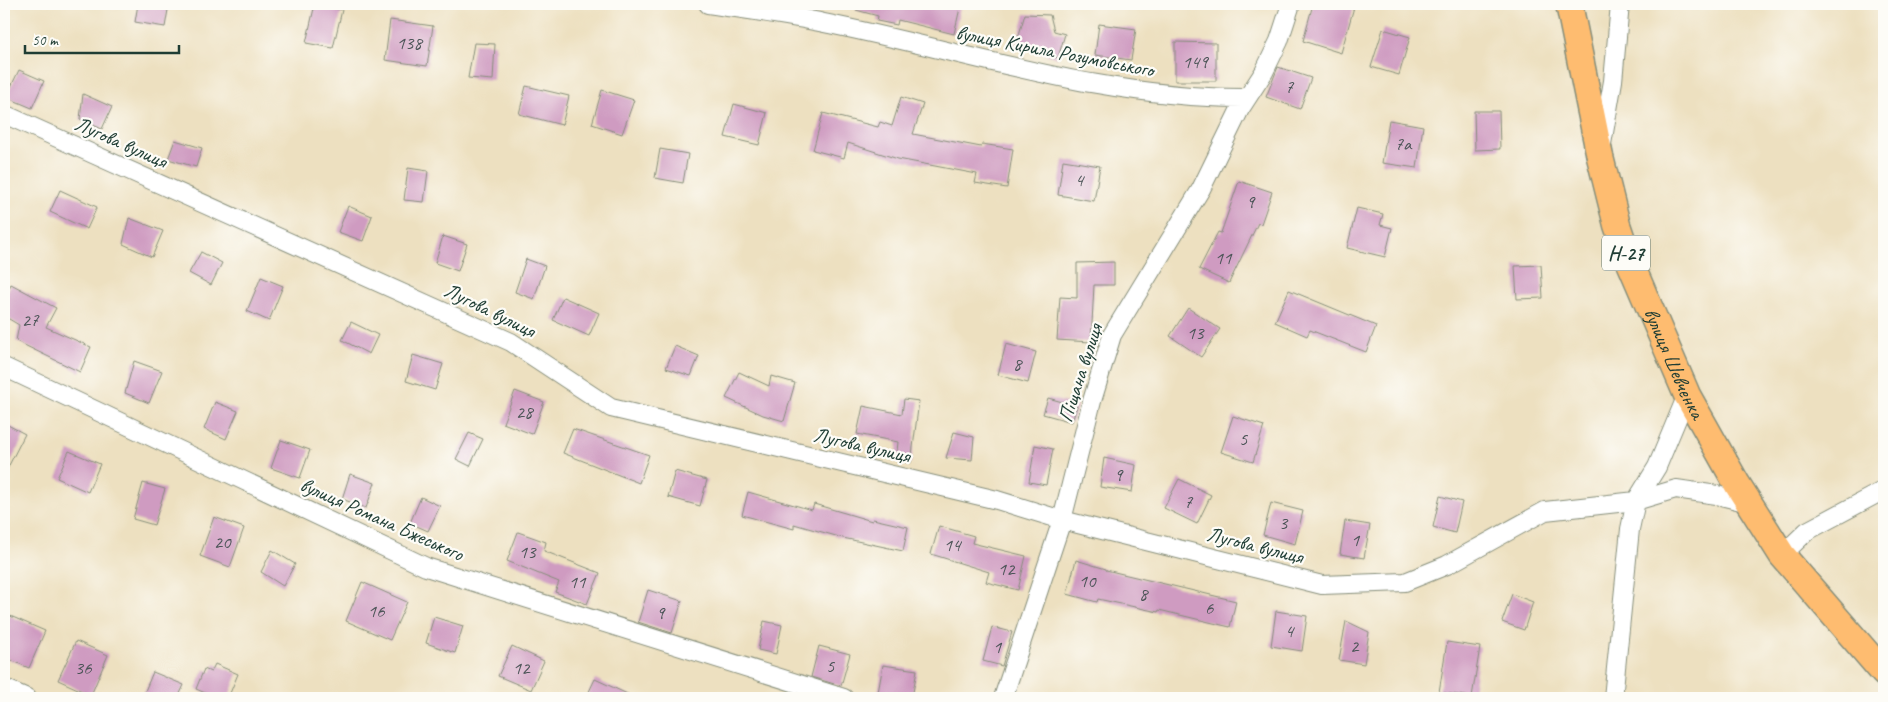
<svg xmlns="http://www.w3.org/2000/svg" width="1888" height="702" viewBox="0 0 1888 702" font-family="Caveat,sans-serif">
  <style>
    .building { fill: #cf9bc1 }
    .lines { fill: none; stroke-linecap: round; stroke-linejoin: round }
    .street-casing { stroke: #868e7a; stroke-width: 20 }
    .primary-casing { stroke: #868e7a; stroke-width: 29 }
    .street { stroke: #fff; stroke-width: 18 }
    .primary { stroke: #febc70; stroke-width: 26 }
    .labels { text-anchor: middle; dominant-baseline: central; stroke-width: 4.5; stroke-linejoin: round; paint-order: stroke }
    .number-label { font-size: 19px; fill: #4b5457 }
    .shield { fill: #fdfcf7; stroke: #62766e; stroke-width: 1 }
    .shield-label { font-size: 20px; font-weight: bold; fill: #1f3d34 }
    .street-label { font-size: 21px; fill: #1f3d34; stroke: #fdfcf7 }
  </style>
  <rect width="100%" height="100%" fill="#fdfcf7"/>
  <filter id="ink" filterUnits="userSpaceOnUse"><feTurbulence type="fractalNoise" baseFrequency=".02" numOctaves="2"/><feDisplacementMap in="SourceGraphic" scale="10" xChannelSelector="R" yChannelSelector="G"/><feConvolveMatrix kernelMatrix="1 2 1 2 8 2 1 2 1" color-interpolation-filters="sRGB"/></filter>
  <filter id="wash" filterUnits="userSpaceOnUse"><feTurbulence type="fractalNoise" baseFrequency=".0096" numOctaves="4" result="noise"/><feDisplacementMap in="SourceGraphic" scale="20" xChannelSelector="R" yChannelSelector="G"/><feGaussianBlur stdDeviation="1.12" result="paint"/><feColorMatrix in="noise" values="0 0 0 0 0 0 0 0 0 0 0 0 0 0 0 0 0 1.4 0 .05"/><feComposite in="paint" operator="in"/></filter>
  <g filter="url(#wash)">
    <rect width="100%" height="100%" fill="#ede0c0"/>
    <g id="blocks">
      <path class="building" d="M138,4h31l-4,23 -30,-5z
        M315,4l27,6 -9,38 -27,-5z
        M857,4h86l17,4 -6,26 -56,-14 -1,5 -20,-4 1,-5 -22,-6z
        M1313,4h30l11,3 -13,46 -38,-12z
        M1025,14l25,1 4,16 11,3 -7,24 -42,-13z
        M390,20l43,6 -6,40 -42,-6z
        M1099,24l37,5 -5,31 -36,-5z
        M1383,29l27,8 -11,38 -28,-8z
        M1175,42l41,1v38h-41z
        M474,43l21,1 -2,36 -25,-2z
        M1278,67l33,11 -11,31 -34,-12z
        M19,70l25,11 -12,27 -26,-11z
        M526,86l43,10 -7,29 -43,-11z
        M602,90l32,10 -12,34 -30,-10z
        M83,94l29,13 -10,22 -22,-10z
        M901,97l22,7 -10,30 68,13 1,-3 31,5 -6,39 -32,-5 2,-9 -79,-15 -50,-16 -4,15 -31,-8 10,-37 55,14 2,-5 12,4z
        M734,104l33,9 -8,32 -34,-8z
        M1474,111h25l1,38 -25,1z
        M1389,120l34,6 -6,42 -35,-5z
        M175,140l27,8 -6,19 -28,-8z
        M660,149l28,5 -5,29 -28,-5z
        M1063,160l37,6 -6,35 -36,-6z
        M408,168l20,3 -4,31 -20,-2z
        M1239,181l33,11 -11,32 -3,-1 -29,60 -30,-14 19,-37 3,1z
        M60,190l37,17 -10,22 -37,-17z
        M348,206l24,10 -9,25 -25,-9z
        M1357,208l26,6 -3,11 12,3 -7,29 -38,-9z
        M129,218l34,13 -11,26 -29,-13z
        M443,236l24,8 -9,27 -23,-8z
        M201,252l21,11 -11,22 -22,-12z
        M526,259l19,7 -11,33 -19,-7z
        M1114,262v23h-20l-3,57 -34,-2 3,-43 17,1v-35z
        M1541,265l2,33 -26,1 -2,-33z
        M261,277l22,9 -14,35 -22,-10z
        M11,284l45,24 -10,19 45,20 -11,25 -64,-31 3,-16 -15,-9v-18z
        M1289,290l87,36 -10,26 -56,-22 -3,6 -32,-14z
        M563,297l36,16 -10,23 -36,-16z
        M1188,308l32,21 -19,28 -31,-21z
        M351,322l27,13 -9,19 -27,-14z
        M1006,344l30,8 -8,31 -30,-8z
        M675,346l24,10 -8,20 -25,-8z
        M413,355l30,9 -8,26 -29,-9z
        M134,361l28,10 -13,32 -24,-10z
        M739,372l30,14 2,-10 24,7 -11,38 -21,-6 -37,-17z
        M515,391l29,11 -12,32 -29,-11z
        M1048,398l29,8 -5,16 -29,-8z
        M904,399l15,2 -8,62 -15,-2 2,-19 -41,-8 6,-28 39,8z
        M215,402l23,9 -12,28 -22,-10z
        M1233,416l31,10 -11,36 -32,-10z
        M4,423l21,11 -21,41z
        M573,429l76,26 -10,28 -76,-30z
        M954,432l20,5 -2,23 -26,-2z
        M469,433l14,6 -13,27 -14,-7z
        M281,440l29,10 -10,28 -29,-10z
        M1035,445l18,4 -7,36 -17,-3z
        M69,451l31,13 -12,28 -31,-14z
        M1104,458l32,7 -4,27 -32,-5z
        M675,471l32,9 -7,26 -32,-9z
        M350,474l25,9 -9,25 -24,-9z
        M1179,479l32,16 -14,29 -33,-16z
        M143,483l22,6 -11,36 -21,-6z
        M748,492l64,18 2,-6 58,17 1,-2 35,8 -5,24 -60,-13 -49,-14v5l-52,-14z
        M1440,496l22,6 -7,31 -22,-6z
        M421,497l19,9 -12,25 -18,-8z
        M1271,503l32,8 -8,33 -32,-9z
        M214,517l30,11 -14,39 -30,-11z
        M1345,521l25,4 -6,33 -24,-4z
        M939,526l35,10 -2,7 54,13 -8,34 -32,-8 3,-10 -58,-18z
        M518,532l28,10 -2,9 56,22 -13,31 -32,-12 4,-10 -52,-21z
        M272,550l23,14 -12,22 -22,-14z
        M1076,560l30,9v1l130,31 -6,26 -71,-17 -1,2 -60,-13 -1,3 -30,-8z
        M362,582l45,20 -17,38 -44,-19z
        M648,590l34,11 -10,32 -34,-11z
        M1512,594l21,8 -9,28 -22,-8z
        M1276,611l31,5 -5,35 -31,-5z
        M8,615l37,16 -16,37 -25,-11v-32z
        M434,617l29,9 -8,27 -29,-10z
        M764,621l18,4 -6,29 -18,-4z
        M1346,621l23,11 -5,32 -25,-4z
        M992,627l20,5 -10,34 -19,-5z
        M76,641l32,14 -17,40 -33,-15z
        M1447,642l33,5 -8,50 -33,-5z
        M512,646l32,15 -13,29 -33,-14z
        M819,646l31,8 -9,32 -30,-9z
        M215,664l23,10 -10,24h-11l-21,-9 8,-20 7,3z
        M883,665l34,5 -5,28h-35z
        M153,672l31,13 -6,13h-36z
        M595,679l41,19h-50z"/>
    </g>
  </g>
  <g filter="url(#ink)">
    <use href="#blocks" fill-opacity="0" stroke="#868e7a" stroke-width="1"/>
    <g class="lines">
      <defs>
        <path id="street" d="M708,4c39,6 78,11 116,19 141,28 277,76 423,75
          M4,114l507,228 100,66 386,92 65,20 260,65 83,-3 42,-17 98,-54 91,-10 40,-12 41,6 32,8
          M1602,144l11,-63 7,-77
          M4,367l422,200 418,131
          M1782,555l25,-24 77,-41
          M4,688l23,10
          M1003,698l59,-178 30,-119 20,-66 89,-146 39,-80 24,-37 15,-31 12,-37
          M1613,698l17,-169 6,-28 21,-34 30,-72"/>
        <g id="primary">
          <path id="s1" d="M1569,4l31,153 17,68 12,35 58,135 50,89 45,71 102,118"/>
        </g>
      </defs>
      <use href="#street" class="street-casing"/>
      <use href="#primary" class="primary-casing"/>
      <use href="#street" class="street"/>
      <use href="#primary" class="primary"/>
    </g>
  </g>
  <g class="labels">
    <g class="number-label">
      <text x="409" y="43">138</text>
      <text x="1195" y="62">149</text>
      <text x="1289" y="87">7</text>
      <text x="1403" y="144">7а</text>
      <text x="1079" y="180">4</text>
      <text x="1250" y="202">9</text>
      <text x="1223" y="258">11</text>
      <text x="30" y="320">27</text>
      <text x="1195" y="333">13</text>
      <text x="1017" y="364">8</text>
      <text x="524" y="412">28</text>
      <text x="1243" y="439">5</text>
      <text x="1118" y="475">9</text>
      <text x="1188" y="502">7</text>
      <text x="1283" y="523">3</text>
      <text x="1355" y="540">1</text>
      <text x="222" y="542">20</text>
      <text x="952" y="545">14</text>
      <text x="527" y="552">13</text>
      <text x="1006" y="569">12</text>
      <text x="1087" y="581">10</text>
      <text x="577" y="582">11</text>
      <text x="1143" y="594">8</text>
      <text x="1209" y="608">6</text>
      <text x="376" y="611">16</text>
      <text x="660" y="613">9</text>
      <text x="1289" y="631">4</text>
      <text x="1354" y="646">2</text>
      <text x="997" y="647">1</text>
      <text x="830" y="666">5</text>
      <text x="83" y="668">36</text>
      <text x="521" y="668">12</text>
    </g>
    <rect class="shield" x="1602" y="235.5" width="48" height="35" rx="4"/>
    <g class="shield-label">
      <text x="1626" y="253">Н-27</text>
    </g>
    <g class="street-label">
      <text transform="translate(1055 51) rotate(11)">вулиця Кирила Розумовського</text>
      <text transform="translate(121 142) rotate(24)">Лугова вулиця</text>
      <text transform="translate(490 310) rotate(26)">Лугова вулиця</text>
      <text stroke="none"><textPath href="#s1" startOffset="376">вулиця Шевченка</textPath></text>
      <text transform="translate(1080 373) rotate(-72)">Піщана вулиця</text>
      <text transform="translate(862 445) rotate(13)">Лугова вулиця</text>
      <text transform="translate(382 519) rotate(24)">вулиця Романа Бжеського</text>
      <text transform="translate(1255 545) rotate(14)">Лугова вулиця</text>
    </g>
  </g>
  <rect width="1888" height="702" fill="none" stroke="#fdfcf7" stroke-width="20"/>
  <path d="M25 45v8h154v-8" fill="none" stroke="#1f3d34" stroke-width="2.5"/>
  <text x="32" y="45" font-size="15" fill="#1f3d34" stroke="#fdfcf7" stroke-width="4" paint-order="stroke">50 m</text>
</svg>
